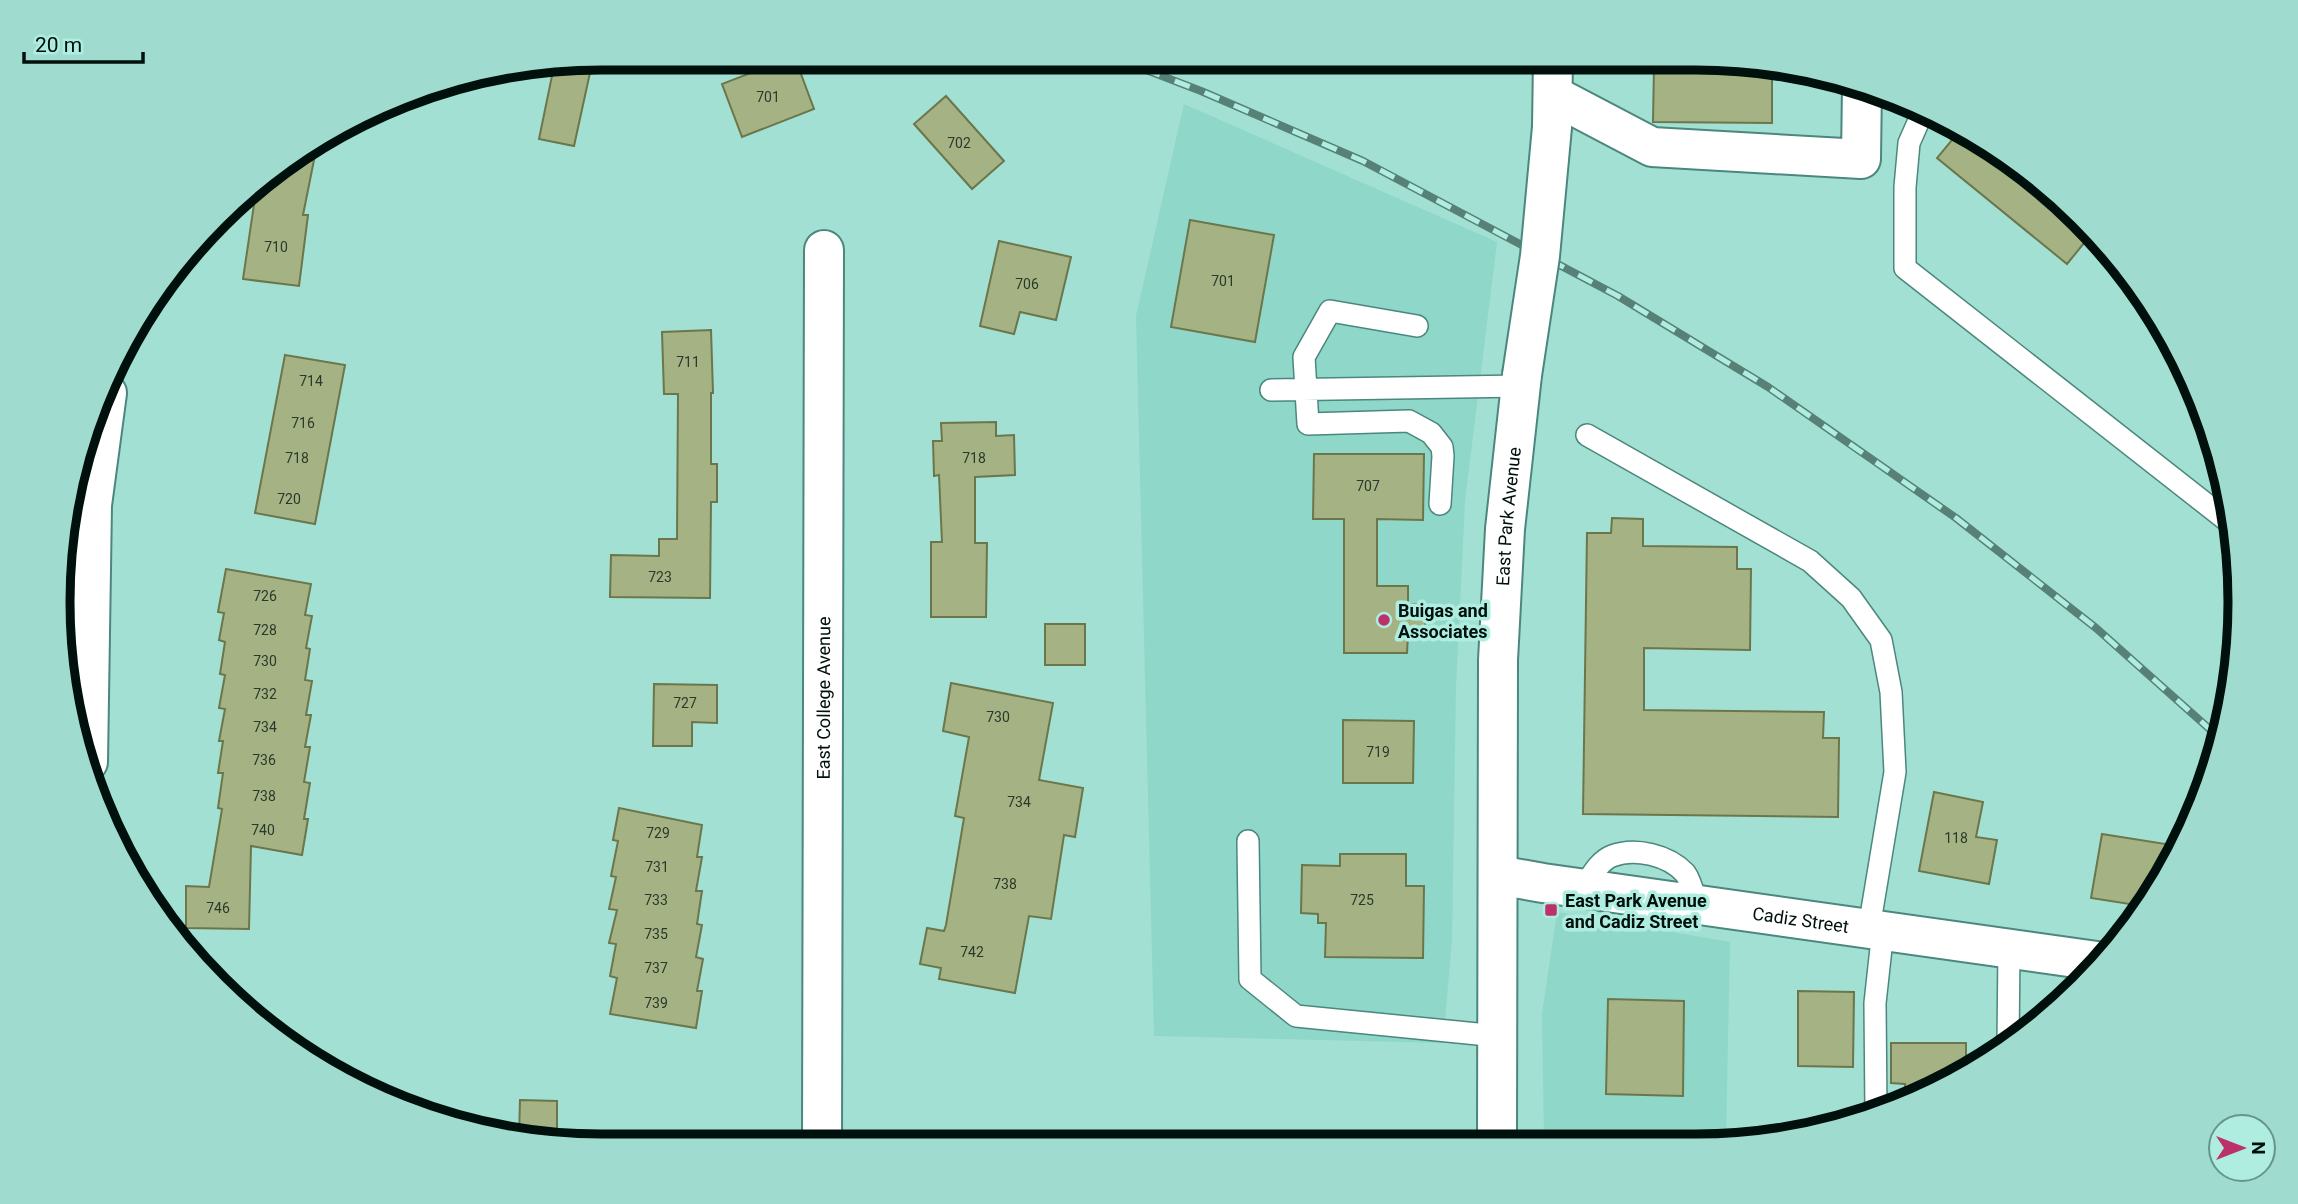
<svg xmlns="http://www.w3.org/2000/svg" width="2298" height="1204" viewBox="0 0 2298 1204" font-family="Roboto,sans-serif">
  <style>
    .built { fill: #8ed7c9 }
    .building { fill: #a5b384; stroke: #6b764b; stroke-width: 2 }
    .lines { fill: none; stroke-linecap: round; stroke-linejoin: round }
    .service-casing { stroke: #4b877c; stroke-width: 24 }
    .minor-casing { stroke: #4b877c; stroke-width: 42 }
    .tertiary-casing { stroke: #4b877c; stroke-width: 42 }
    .service { stroke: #fff; stroke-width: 21 }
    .minor { stroke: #fff; stroke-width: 38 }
    .tertiary { stroke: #fff; stroke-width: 38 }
    .rail-casing { stroke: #578077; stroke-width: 8 }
    .rail { stroke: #aeede0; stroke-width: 5; stroke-dasharray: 16; stroke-linecap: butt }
    .tertiary-bridge-casing { stroke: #4b877c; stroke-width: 42; stroke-linecap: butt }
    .tertiary-bridge { stroke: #fff; stroke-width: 38 }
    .poi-dot { fill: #bc3169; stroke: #aeede0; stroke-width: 2.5 }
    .labels { text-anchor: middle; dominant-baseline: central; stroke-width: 7; stroke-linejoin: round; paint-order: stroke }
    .number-label { font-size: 14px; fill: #29392a }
    .street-label { font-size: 18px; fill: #00100c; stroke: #aeede0 }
    .poi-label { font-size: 18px; font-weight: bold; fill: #00100c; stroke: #aeede0; text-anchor: start }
    .rim { fill: none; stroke: #00100c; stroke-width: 9 }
  </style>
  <rect width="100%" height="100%" fill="#a2e0d3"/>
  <path class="built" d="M1184,104l313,138 -32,259 -9,185 -4,253 -9,104 -289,-7 -18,-720z
    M1557,912l173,30 -4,197 -182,-1 -2,-124z"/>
  <path class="building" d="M789,58h6l19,51 -72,28 -20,-53z
    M593,59l-19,87 -35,-7 15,-73z
    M1654,67l118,1v55l-119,-1z
    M946,96l58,65 -32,28 -58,-65z
    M1961,129l67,41 65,62 -26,32 -130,-106z
    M317,145l-14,70h5l-9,71 -56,-7 14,-95 13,-14z
    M1190,220l84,15 -19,107 -84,-15z
    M999,241l72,16 -15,63 -36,-8 -6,22 -34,-8z
    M711,330l2,63h-2v71h6v38h-6l-1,96 -100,-1 1,-42 48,1v-17h18l1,-145h-14l-2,-62z
    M285,355l60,10 -30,159 -60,-11z
    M996,422v14l18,-1 1,40 -40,2v66h12l-1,74h-55v-75h11l-3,-67 -5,1 -1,-35h9l-1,-18z
    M1314,454h110l-1,66 -46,-1v67h31v18h17v31h-17l-1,18h-63v-134h-31z
    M1612,518l31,1v27l94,1v22h14l-1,81 -106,-2v62l180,2 -1,26h16l-1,79 -255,-3 4,-281h24z
    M226,569l85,15 -6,31 7,1 -6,32 4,1 -5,31 7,1 -6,34h5l-6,32h5l-6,35 6,1 -6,36h4l-6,36 -51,-9 -2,83 -63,-1v-42l23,1 13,-78 -4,-1 5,-35h-5l5,-32h-4l6,-32 -6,-1 6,-33 -5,-1 5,-32 -6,-2 5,-27 -6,-1z
    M1045,624h40v41h-40z
    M951,683l102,20 -14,77 44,8 -8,49 -11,-2 -13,84 -22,-3 -14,77 -76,-14 2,-11 -21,-4 7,-36 17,3 2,-6 18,-107 -9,-2 14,-79 -26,-6z
    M654,684l63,1v38l-25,-1v24h-39z
    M1343,720l71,1 -1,62h-70z
    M1934,792l49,10 -7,35 21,3 -8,44 -70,-13z
    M619,808l83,17 -5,32h5l-6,34h6l-5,33 5,1 -6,32 7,2 -6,32h5l-6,37 -86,-14 7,-36 -7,-2 6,-32 -7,-1 8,-33 -8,-1 7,-32 -5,-1 7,-35 -5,-1z
    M2102,834l70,11 -3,21 -27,40 -51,-8z
    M1340,854h66v32h18l-1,72 -98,-1 1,-34h-8v-9l-17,-1 1,-48 38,1z
    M1798,991l56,1 -1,75 -55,-1z
    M1608,999l76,2 -1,95 -77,-2z
    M1891,1043h75v26l-62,36 1,-21 -14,-1z
    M520,1100l37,1v42l-38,-6z"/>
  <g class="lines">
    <defs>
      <path id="service" d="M1924,109l-15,34 -4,44v81l329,258
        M1417,326l-87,-15 -26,46 4,67 101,-3 22,12 11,14 1,9 -3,48
        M1271,390l250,-4
        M1587,435l223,126 41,37 30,42 10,52 4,80 -26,156
        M1248,841l2,138 46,37 202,20
        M1583,888c8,-11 16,-27 29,-32 23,-9 56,-1 73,17 6,8 9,22 12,32
        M2008,1045l1,-97
        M1876,1113l-1,-110 8,-73"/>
      <g id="minor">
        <path d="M1553,95l99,52 209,12 1,-73"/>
        <path d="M88,762l4,-257 15,-112"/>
        <path id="s1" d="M1498,875l45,8 561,79"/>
        <path id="s2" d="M822,1144l2,-894"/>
      </g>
      <g id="tertiary">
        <path d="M1552,127l1,-68"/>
        <path id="s3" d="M1497,1142l1,-482 7,-131 17,-154"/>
      </g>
    </defs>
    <use href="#service" class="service-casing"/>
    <use href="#minor" class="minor-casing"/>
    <use href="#tertiary" class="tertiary-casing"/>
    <use href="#service" class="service"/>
    <use href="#minor" class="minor"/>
    <use href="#tertiary" class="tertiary"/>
    <defs>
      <path id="rail" d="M1115,58l86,33 162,70 255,135 150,91 188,131 140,110 126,112"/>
    </defs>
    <use href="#rail" class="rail-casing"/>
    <use href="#rail" class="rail"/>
    <defs>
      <path id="tertiary-bridge" d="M1522,375l18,-119 12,-129"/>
    </defs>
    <use href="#tertiary-bridge" class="tertiary-bridge-casing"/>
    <use href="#tertiary-bridge" class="tertiary-bridge"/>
  </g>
  <g class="poi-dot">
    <circle cx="1384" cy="620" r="7"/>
    <rect x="1544" y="903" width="14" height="14" rx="3.5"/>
  </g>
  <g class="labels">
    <g class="number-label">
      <text x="768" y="97">701</text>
      <text x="959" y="143">702</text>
      <text x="276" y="247">710</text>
      <text x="1223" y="281">701</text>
      <text x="1027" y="284">706</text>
      <text x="688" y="362">711</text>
      <text x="311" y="381">714</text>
      <text x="303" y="423">716</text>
      <text x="297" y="458">718</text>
      <text x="974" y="458">718</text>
      <text x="1368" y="486">707</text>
      <text x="289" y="499">720</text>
      <text x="660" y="577">723</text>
      <text x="265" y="596">726</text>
      <text x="265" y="630">728</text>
      <text x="265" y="661">730</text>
      <text x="265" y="694">732</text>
      <text x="685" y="703">727</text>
      <text x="998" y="717">730</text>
      <text x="265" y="727">734</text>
      <text x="1378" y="752">719</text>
      <text x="264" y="760">736</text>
      <text x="264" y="796">738</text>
      <text x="1019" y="802">734</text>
      <text x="263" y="830">740</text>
      <text x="658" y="833">729</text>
      <text x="1956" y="838">118</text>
      <text x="657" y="867">731</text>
      <text x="1005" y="884">738</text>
      <text x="656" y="900">733</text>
      <text x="1362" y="900">725</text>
      <text x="218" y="908">746</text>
      <text x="656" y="934">735</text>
      <text x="972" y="952">742</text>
      <text x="656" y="968">737</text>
      <text x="656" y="1003">739</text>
    </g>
    <g class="street-label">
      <text stroke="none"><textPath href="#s3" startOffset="626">East Park Avenue</textPath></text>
      <text stroke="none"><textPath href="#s2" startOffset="446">East College Avenue</textPath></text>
      <text stroke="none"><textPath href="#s1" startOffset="306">Cadiz Street</textPath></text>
    </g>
    <g class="poi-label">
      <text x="1398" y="610">Buigas and<tspan x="1398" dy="21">Associates</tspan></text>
      <text x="1565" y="900">East Park Avenue<tspan x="1565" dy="21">and Cadiz Street</tspan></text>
    </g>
  </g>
  <path d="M0 0H2298V1204H0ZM602 70H1696A532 532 0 0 1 2228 602V602A532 532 0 0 1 1696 1134H602A532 532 0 0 1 70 602V602A532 532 0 0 1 602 70Z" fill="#a0dbcf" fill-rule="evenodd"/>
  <path class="rim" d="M602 70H1696A532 532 0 0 1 2228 602V602A532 532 0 0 1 1696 1134H602A532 532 0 0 1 70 602V602A532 532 0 0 1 602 70Z"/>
  <g transform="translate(2242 1148) rotate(90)"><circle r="33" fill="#aeede0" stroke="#68958b" stroke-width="2"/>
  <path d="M0-5L12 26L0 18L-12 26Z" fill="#bc3169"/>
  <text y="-10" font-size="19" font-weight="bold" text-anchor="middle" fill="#00100c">N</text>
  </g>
  <path d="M24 52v10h119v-10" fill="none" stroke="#00100c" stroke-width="3.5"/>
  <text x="35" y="52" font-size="21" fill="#00100c" stroke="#aeede0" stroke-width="5" paint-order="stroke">20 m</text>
</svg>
